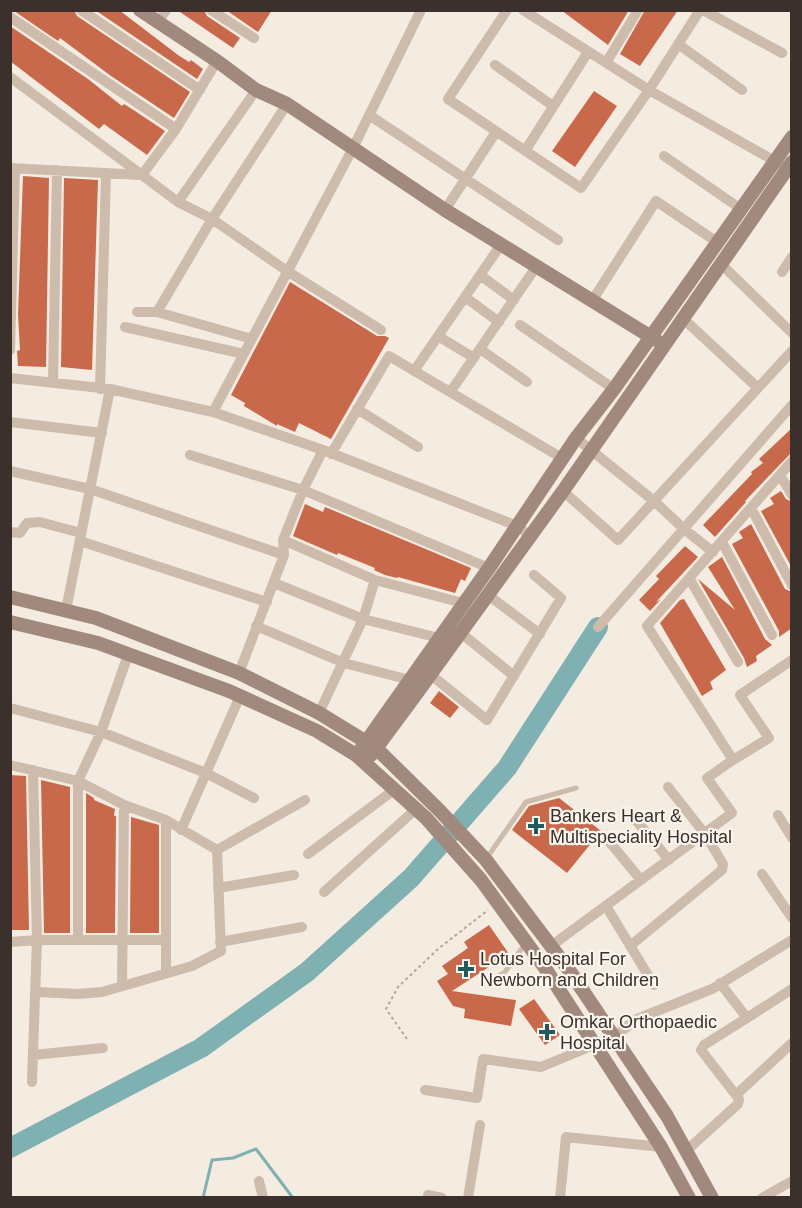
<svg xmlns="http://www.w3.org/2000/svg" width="802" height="1208" viewBox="0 0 802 1208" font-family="Helvetica,sans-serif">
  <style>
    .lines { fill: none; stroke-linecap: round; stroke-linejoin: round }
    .stream { stroke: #7fb0b2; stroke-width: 3 }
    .river { stroke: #7fb0b2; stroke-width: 20 }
    .building { fill: #c8694b }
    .path { stroke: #b9a596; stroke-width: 2; stroke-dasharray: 3 3; stroke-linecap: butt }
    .lane { stroke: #cdbbac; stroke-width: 5 }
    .street { stroke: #cdbbac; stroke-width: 10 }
    .secondary { stroke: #a18a7d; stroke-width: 14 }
    .poi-dot { fill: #1f5a5e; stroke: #fbf5ee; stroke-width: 2 }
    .labels { text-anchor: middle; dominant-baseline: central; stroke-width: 4.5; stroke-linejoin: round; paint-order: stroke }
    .poi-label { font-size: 18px; fill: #3b302b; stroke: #fbf5ee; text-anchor: start }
  </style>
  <rect width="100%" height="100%" fill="#f4ebe1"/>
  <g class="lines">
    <path class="stream" d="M203,1198l9,-38 21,-2 23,-9 37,49"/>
    <path class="river" d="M10,1148l191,-100 106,-76 104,-94 96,-110 91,-141"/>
  </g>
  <path class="building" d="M95,10h24l59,45 11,7 2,-2 12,9 -6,10z
    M177,10h27l3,6 33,22 -7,10z
    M226,10h46l-14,22z
    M561,10h68l-21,35z
    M645,10h33l-38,56 -20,-12z
    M14,11l60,-1 3,6 113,76 -16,26 -63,-42 -51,-38 -2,3z
    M10,26l78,53 34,27 2,-2 11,7 30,20 -18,24 -43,-31 -5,5 -89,-68z
    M594,91l23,15 -42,61 -23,-16z
    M23,176l26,2 -3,189 -28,-1 -1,-15 3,-1 -2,-35z
    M64,178l34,2 -6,190 -31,-3z
    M290,282l87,54h8l4,2 -58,101 -32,-16 -4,9 -18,-8v2l-33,-20 1,-3 -14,-8z
    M792,428v24l-47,49 1,1 -31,35 -12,-12 49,-51 -1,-2 12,-9 -4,-4z
    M781,491l5,8 6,3v66l-31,-57 13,-7 -4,-6z
    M305,504l18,8 2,-5 146,61 -6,13 -4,-2 -6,14 -57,-16 -1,1 -12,-3 -11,-5 1,-2 -37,-15 -1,2 -44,-19z
    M751,524l34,65 7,3v36l-13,9v-6l-47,-87 11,-6 -4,-6z
    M685,546l13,11 -42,45 5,-3 -11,12 -11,-11 20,-21 -3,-3z
    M722,557l43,82 7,6 -16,11 1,5 -10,6 -3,-9 -46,-79 37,31 -27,-43z
    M684,599l42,71 -16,12 3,7 -11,7 -42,-73 20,-23z
    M439,691l20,16 -9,11 -20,-15z
    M10,775l16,1 3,154h-19z
    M41,780l29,7v146h-26z
    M86,793l8,5v2l21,9 -1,7h2l-1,117h-29z
    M559,798l42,33 -34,42 -55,-43 17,-24z
    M131,817l28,8v108h-29z
    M489,925l20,29 -57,37 64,9 -5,26 -47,-8 1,-9 -12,-3 -16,-25 11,-7 -6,-8 26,-18 -4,-6z
    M534,999l26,36 -15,10 -26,-36z"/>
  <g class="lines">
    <path class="path" d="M407,1039l-21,-30 12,-22 40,-38 50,-39"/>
    <path class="lane" d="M486,859l40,-57 50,-14
      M489,981l15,-8 21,-29"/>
    <path class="street" d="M81,10l119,80
      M211,10l43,28
      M507,10l-59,89 133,89 68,-98 51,-80
      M523,10l126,80 131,74
      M703,10l79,43
      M10,17l166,112
      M158,22l8,-12
      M678,44l64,46
      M606,63l32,-53
      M495,65l58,41
      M10,77l132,98 34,-46 41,-68
      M369,115l189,125
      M525,151l63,-99
      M664,156l77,53
      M10,168l132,7 36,27 34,17 75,52 94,59
      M178,202l78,-112
      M445,210l51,-78
      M721,264l71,69
      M782,272l10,-15
      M480,275l34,25
      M465,297l34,25
      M592,301l64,-100 61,41
      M137,312h20l95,27
      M157,312l55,-93 75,-115
      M689,324l69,64
      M520,325l94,64
      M125,327l119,27
      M438,336l36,22
      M480,349l47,33
      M10,350l5,-182
      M414,371l86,-125
      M10,378l100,11 103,23 110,38 105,41 89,35 14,10
      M53,383l4,-213
      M100,389l6,-215
      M451,391l85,-124
      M357,409l61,38
      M213,412l139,-262 69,-140
      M10,422l92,11
      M576,438l78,63 30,28 29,23
      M331,454l58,-98 173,102
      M190,455l113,35 186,78
      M10,471l80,18 194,66
      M780,475l12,20
      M563,491l55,49 174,-189
      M751,508l41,77
      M10,532l10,1 7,-10 13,-1 41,11
      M283,540l92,40 88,23
      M80,541l187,61
      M722,542l50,93
      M689,578l49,84
      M274,583l89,36 76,19
      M488,595l52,39
      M66,610l44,-221
      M256,626l88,37 66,17
      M598,627l194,-222
      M461,633l53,43
      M239,673l45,-118 -1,-15 20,-50 20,-40
      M431,675l56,45 74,-122 -27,-23
      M10,708l91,24 105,41 48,25
      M319,713l44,-94 12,-39
      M733,760l36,-22 -29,-43 52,-35
      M10,765l68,16 46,24 42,15 51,30 4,101 -29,15 -90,26 -24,2 -43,-2
      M778,815l14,23
      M635,819l34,41
      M181,830l59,-134
      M608,840l33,40
      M217,850l88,-50
      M308,854l86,-64
      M762,874l30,44
      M218,888l76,-13
      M324,892l92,-83
      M606,906l48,79
      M78,940v-159l23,-49 27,-77
      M10,942l27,-2h128
      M220,942l82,-15
      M551,946l181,-133 -25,-35 26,-18 -86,-134 145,-165
      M630,946l92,-76 1,-6 -18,-30 -37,-47
      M166,973v-153
      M720,983l27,35 45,-29
      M122,986l2,-181
      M614,1037l23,-18 75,-30 80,-49
      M33,1055l70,-7
      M32,1082l5,-142 -4,-170
      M425,1090l52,8 6,-39 58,8 53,-22
      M737,1094l55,-51
      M687,1150l51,-46 1,-5 -38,-49 3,-5 43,-27
      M259,1181l4,17
      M428,1198v-3l14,3
      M468,1198l12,-73
      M560,1198l6,-61 95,10
      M762,1198l30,-17"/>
    <path class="secondary" d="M140,10l77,51 39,29 31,14 158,106 211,130
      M10,597l86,21 143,55 80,40 57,35 63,62 47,50 83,110 98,146 45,82
      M10,622l88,21 131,48 88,40 39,24 70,63 55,62 64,88 116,179 28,51
      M361,749l128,-181 87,-130 38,-49 178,-252
      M371,755l43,-58 149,-206 229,-329"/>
  </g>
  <g class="poi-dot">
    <path d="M533 817h6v6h6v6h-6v6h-6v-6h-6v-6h6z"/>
    <path d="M463 960h6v6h6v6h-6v6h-6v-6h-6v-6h6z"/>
    <path d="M544 1023h6v6h6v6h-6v6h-6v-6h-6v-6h6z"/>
  </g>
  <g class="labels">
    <g class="poi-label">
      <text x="550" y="816">Bankers Heart &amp;<tspan x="550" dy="21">Multispeciality Hospital</tspan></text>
      <text x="480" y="959">Lotus Hospital For<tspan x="480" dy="21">Newborn and Children</tspan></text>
      <text x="560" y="1022">Omkar Orthopaedic<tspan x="560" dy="21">Hospital</tspan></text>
    </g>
  </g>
  <rect width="802" height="1208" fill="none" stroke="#3b302b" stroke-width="24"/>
</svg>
